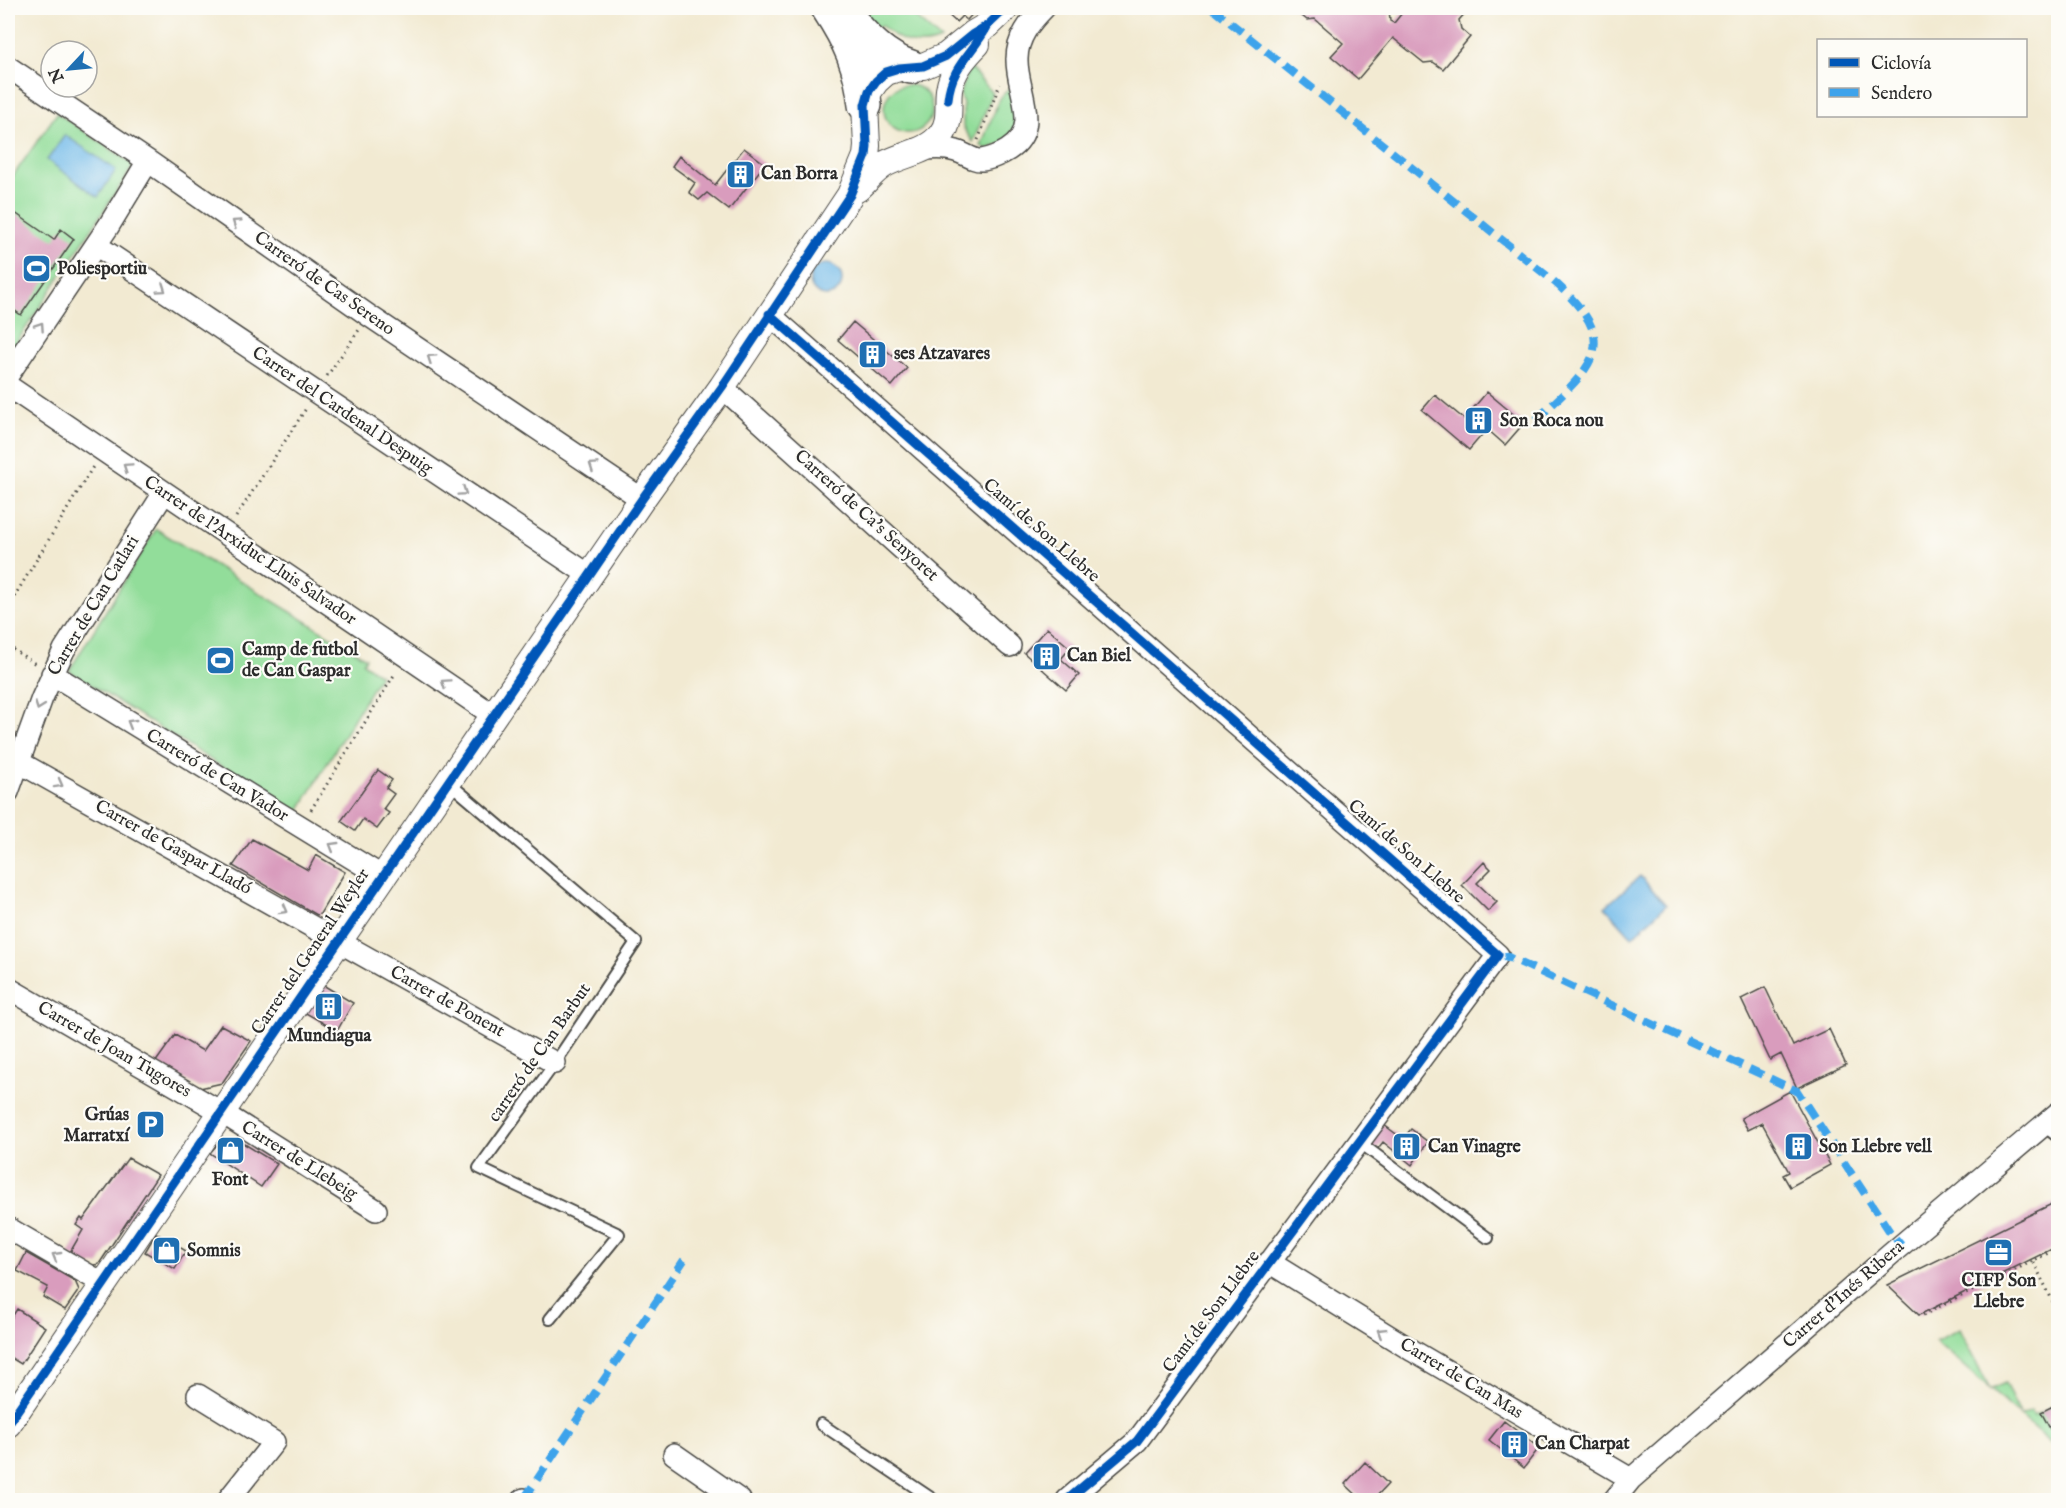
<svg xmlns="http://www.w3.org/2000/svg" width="2066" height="1508" viewBox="0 0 2066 1508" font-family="'IM FELL English',serif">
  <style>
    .green { fill: #92dd9a; stroke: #5e8462; stroke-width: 1.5 }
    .water { fill: #71bae9; stroke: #4e728a; stroke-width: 1.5 }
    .building { fill: #d99cbd }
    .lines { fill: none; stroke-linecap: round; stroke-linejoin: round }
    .service-casing { stroke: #494844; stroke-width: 14 }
    .minor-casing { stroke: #494844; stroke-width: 24 }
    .tertiary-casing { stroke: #494844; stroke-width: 28 }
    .trunk-casing { stroke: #494844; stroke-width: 36 }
    .path { stroke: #494844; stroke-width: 3; stroke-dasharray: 1.5 4.5; stroke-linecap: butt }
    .service { stroke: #fff; stroke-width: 10 }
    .minor { stroke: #fff; stroke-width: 21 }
    .tertiary { stroke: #fff; stroke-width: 26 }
    .trunk { stroke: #fff; stroke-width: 33 }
    .quiet { stroke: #3ea3eb; stroke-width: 8; stroke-dasharray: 15 8; stroke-linecap: butt }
    .cycleway-casing { stroke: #fdfcf7; stroke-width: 13 }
    .cycleway { stroke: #0057b8; stroke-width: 9 }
    .oneway { stroke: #a0a0a0 }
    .labels { text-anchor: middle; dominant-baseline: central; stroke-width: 4.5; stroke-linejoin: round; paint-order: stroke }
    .poi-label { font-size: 18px; font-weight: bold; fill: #2b2b2b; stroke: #fdfcf7; text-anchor: start }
    .street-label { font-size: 18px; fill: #2b2b2b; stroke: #fdfcf7 }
  </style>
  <rect width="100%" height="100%" fill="#fdfcf7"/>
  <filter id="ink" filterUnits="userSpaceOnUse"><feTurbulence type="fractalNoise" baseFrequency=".0167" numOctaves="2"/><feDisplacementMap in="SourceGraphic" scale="12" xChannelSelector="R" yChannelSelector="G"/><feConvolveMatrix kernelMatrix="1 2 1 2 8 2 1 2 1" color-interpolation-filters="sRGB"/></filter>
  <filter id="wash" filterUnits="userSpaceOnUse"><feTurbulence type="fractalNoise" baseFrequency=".008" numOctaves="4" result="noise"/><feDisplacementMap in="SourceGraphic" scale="24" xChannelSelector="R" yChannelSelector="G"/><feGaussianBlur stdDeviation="1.35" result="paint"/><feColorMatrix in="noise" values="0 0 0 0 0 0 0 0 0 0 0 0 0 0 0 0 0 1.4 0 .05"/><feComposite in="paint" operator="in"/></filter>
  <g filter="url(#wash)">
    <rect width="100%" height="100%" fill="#f2ead2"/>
    <path class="green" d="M858,8h47l36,32c-23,10 -43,1 -60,-15l-7,5z
      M969,67l24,26 -20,49 -10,-15v-23l-3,-11z
      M884 109a24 24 0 1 1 48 0a24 24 0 1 1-48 0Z
      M1011,88l9,29 -13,25 -20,7 -6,-3 19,-49z
      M57,113l77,52 -126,190v-172z
      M156,529l210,129 -3,5 17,12 -83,139 -228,-143z
      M1960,1329l30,61 15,-7 15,33 11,-5 3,5 24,-13v46l-123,-108z"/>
    <path class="water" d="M65,135l51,35 -18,27 -51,-37z
      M810 280a16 16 0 1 1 32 0a16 16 0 1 1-32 0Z
      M1640,876l26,29 -34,32 -27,-30z"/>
    <g id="blocks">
      <path class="building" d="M948,8h30l-11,12 -5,-4 -6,6 -11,-10z
        M1292,8h97l1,13 4,2 12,-15h57l4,3 -8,9 2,9 9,8 -27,32 -10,-7 -9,1 -31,-25 -35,41 -27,-23 12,-13 -28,-24 -8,1z
        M744,148l21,16 -36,46 -22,-17 -8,7 -10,-8 6,-9 -23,-17 7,-10 36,29z
        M8,208l46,32 7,-11 13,10 -53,76 -13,-9z
        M853,322l54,46 -15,18 -54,-46z
        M1487,392l37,31 -19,22 -18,-16 -18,21 -47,-40 13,-15 29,24z
        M1047,628l23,20 -9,11 18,16 -13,15 -42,-37z
        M378,770l14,10 -6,8 8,6 -11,15 6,4 -12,16 -14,-10 -8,12 -14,-10z
        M252,839l56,31 8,-15 29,17 -25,42 -3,1 -84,-49z
        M1484,862l7,7 -14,14 20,19 -9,9 -26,-26z
        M323,985l30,18 -16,28 -33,-19z
        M1765,987l28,59 36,-17 17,36 -49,23 -16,-34 -11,6 -29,-61z
        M221,1025l30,16 -29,42 -22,5 -45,-25 20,-28 28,16z
        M1790,1091l40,74 -40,22 -7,-12 6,-3 -27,-49 -14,7 -7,-12z
        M1380,1122l23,17 8,-10 17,13 -16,23 -29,-23 -7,9 -11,-9z
        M238,1140l39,24 -16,23 -51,-34 6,-7z
        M128,1158l30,17 -59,89 -10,2 -20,-12 14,-24 -7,-5 5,-7 2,2z
        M2058,1201v45l-139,69 -32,-30z
        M156,1233l30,18 -11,18 -30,-17z
        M26,1253l49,28 4,9 -14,20 -22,-13 5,-10 -31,-16z
        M17,1309l28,18 -24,37 -13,-8v-38l2,2z
        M2053,1406l5,10v18l-4,2 -13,-24z
        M1504,1421l35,27 -15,20 -35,-28z
        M1365,1462l23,22 -15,16h-11l-17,-16z"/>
    </g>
  </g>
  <g filter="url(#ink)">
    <use href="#blocks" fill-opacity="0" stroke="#494844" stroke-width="1.5"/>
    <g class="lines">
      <defs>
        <path id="service" d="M448,782l188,160 -81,121 -76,105 140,66 -69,85
          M2044,1126l14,11
          M1359,1142l129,96
          M821,1424l113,76"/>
        <path id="minor" d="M8,67l140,94 220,154 274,184
          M919,150c13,-2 25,-3 37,1 8,2 18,10 26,9 8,-1 20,-6 26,-10 35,-22 8,-60 9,-91 0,-21 13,-37 27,-51
          M96,245l493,330
          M769,314l729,641 -361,486 -70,59
          M8,375l100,-148 40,-66
          M8,386l485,329
          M722,387l288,259
          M52,674l331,203
          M8,756l547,307
          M8,792l34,-94 22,-48 100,-157
          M8,988l213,124 155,98
          M8,1228l96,56
          M1269,1262l144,89 218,128
          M198,1395l76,47 -46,58
          M674,1454l66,46
          M523,1500l1,-1
          M1614,1500l17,-21 261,-226 166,-140"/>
        <path id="tertiary" d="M857,189c10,-8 16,-18 28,-25 18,-10 43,-12 56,-29 11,-14 6,-29 8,-45 3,-19 15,-33 28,-46
          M8,1424l634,-925 80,-112 128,-192 16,-39 1,-10 -2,-41 4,-14 7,-10 10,-9 13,-4 24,-2 23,-10 27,-22 15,-9 18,-17"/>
        <path id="trunk" d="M828,8c21,32 33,58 37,97
          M844,12c17,23 40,47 67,55"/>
      </defs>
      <use href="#service" class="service-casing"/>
      <use href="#minor" class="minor-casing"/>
      <use href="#tertiary" class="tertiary-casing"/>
      <use href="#trunk" class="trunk-casing"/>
      <path class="path" d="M978,140l22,-56
        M327,376l32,-46
        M236,517l71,-110
        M8,607l86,-142
        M8,646l29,19
        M311,810l85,-138
        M2058,1248l-25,13 25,51
        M1923,1315l110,-54"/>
      <use href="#service" class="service"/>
      <use href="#minor" class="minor"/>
      <use href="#tertiary" class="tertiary"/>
      <use href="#trunk" class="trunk"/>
      <path class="quiet" d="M1212,8l339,271c78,67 39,88 -19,145
        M1498,955l10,2 289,134 93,141 11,13
        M524,1499l160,-239"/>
      <defs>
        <path id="cycleway" d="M948,99c4,-35 25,-45 40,-74
          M769,314l729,641 -361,486 -70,59
          M8,1424l634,-925 80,-112 128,-192 16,-39 1,-10 -2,-41 4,-14 7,-10 10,-9 13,-4 24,-2 23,-10 27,-22 15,-9 18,-17"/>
      </defs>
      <use href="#cycleway" class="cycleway-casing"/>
      <use href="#cycleway" class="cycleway"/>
    </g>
    <defs><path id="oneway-chevron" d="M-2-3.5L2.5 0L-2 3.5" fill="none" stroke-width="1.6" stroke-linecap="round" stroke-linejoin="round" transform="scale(1.5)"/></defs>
    <g class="oneway">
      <use href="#oneway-chevron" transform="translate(236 223) rotate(-145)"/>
      <use href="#oneway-chevron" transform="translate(162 289) rotate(34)"/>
      <use href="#oneway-chevron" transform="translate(40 326) rotate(-56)"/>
      <use href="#oneway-chevron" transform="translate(431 358) rotate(-146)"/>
      <use href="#oneway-chevron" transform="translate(593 466) rotate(-146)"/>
      <use href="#oneway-chevron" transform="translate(127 467) rotate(-146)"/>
      <use href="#oneway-chevron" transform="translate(463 492) rotate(34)"/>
      <use href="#oneway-chevron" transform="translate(445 683) rotate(-146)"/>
      <use href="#oneway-chevron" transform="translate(39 706) rotate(110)"/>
      <use href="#oneway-chevron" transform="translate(131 723) rotate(-149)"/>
      <use href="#oneway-chevron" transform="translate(59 784) rotate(29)"/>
      <use href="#oneway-chevron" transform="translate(333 846) rotate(-149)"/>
      <use href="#oneway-chevron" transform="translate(284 910) rotate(29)"/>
      <use href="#oneway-chevron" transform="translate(56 1256) rotate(-150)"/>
      <use href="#oneway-chevron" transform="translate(1381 1332) rotate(-148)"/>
    </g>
  </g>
  <defs>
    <symbol id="building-square" viewBox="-11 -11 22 22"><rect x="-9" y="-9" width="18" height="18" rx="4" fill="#1f6fb2" stroke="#fdfcf7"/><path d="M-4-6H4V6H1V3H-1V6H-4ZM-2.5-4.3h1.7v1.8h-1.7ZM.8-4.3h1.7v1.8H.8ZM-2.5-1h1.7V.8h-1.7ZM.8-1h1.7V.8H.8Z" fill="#fff"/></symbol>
    <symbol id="stadium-square" viewBox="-11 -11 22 22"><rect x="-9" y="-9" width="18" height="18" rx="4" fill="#1f6fb2" stroke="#fdfcf7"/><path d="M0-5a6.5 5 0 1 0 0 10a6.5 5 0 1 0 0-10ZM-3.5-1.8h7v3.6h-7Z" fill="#fff"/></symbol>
    <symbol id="parking-square" viewBox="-11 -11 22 22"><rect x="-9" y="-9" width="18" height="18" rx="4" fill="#1f6fb2" stroke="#fdfcf7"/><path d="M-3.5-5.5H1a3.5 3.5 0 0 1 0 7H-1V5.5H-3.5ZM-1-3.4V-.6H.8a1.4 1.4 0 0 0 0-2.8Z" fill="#fff"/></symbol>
    <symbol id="shop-square" viewBox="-11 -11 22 22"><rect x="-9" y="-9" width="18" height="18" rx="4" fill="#1f6fb2" stroke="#fdfcf7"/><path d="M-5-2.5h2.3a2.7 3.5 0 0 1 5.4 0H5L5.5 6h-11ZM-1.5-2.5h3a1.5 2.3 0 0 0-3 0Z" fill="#fff"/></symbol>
    <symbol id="office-square" viewBox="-11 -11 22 22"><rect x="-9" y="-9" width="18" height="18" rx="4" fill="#1f6fb2" stroke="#fdfcf7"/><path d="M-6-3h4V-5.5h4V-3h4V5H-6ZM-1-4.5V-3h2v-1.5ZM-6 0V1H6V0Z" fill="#fff"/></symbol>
  </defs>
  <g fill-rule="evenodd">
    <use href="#building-square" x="724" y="158" width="33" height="33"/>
    <use href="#stadium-square" x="20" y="252" width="33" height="33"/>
    <use href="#building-square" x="856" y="338" width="33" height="33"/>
    <use href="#building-square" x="1462" y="404" width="33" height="33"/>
    <use href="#building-square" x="1030" y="640" width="33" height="33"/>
    <use href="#stadium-square" x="204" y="644" width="33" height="33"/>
    <use href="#building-square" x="312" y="990" width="33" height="33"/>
    <use href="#parking-square" x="134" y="1108" width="33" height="33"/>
    <use href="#building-square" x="1390" y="1130" width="33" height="33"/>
    <use href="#building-square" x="1782" y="1130" width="33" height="33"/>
    <use href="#shop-square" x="214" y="1134" width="33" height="33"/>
    <use href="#shop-square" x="150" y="1234" width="33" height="33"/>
    <use href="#office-square" x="1982" y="1236" width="33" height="33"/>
    <use href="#building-square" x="1498" y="1428" width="33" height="33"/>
  </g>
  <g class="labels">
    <g class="poi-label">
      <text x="761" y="174">Can Borra</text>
      <text x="57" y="269">Poliesportiu</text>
      <text x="894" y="354">ses Atzavares</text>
      <text x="1500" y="421">Son Roca nou</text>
      <text x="242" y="650">Camp de futbol<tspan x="242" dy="21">de Can Gaspar</tspan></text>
      <text x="1067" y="656">Can Biel</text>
      <text x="329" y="1036" text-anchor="middle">Mundiagua</text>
      <text x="129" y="1115" text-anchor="end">Grúas<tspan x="129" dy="21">Marratxí</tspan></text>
      <text x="1428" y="1147">Can Vinagre</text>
      <text x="1819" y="1147">Son Llebre vell</text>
      <text x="230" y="1180" text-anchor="middle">Font</text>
      <text x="187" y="1251">Somnis</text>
      <text x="1999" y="1281" text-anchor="middle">CIFP Son<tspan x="1999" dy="21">Llebre</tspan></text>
      <text x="1535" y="1444">Can Charpat</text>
    </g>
    <g class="street-label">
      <text transform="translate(324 284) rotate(35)">Carreró de Cas Sereno</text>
      <text transform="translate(342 411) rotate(34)">Carrer del Cardenal Despuig</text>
      <text transform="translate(866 516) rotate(42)">Carreró de Ca's Senyoret</text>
      <text transform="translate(1041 531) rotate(41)">Camí de Son Llebre</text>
      <text transform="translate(250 551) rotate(34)">Carrer de l'Arxiduc Lluis Salvador</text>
      <text transform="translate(94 606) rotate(-59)">Carrer de Can Catlari</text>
      <text transform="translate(217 776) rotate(31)">Carreró de Can Vador</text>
      <text transform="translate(173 848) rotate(29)">Carrer de Gaspar Lladó</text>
      <text transform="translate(1406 852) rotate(41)">Camí de Son Llebre</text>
      <text transform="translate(311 952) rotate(-56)">Carrer del General Weyler</text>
      <text transform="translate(447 1002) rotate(29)">Carrer de Ponent</text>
      <text transform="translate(114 1050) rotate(30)">Carrer de Joan Tugores</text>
      <text transform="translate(540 1053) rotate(-55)">carreró de Can Barbut</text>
      <text transform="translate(299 1161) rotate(32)">Carrer de Llebeig</text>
      <text transform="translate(1844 1295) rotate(-41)">Carrer d'Inés Ribera</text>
      <text transform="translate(1212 1312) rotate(-53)">Camí de Son Llebre</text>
      <text transform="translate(1461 1379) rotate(31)">Carrer de Can Mas</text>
    </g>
  </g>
  <rect width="2066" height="1508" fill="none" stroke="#fdfcf7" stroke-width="30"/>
  <rect x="1817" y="39" width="210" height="78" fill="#fdfcf7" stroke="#a9a8a5" stroke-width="1.5"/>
  <rect x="1829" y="58" width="30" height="9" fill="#0057b8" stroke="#a9a8a5" stroke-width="1.5"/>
  <text x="1871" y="69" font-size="18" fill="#2b2b2b">Ciclovía</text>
  <rect x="1829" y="88" width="30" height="9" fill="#3ea3eb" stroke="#a9a8a5" stroke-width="1.5"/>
  <text x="1871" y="99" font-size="18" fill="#2b2b2b">Sendero</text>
  <g transform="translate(69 69) rotate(244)"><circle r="28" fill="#fdfcf7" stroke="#a9a8a5" stroke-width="1.5"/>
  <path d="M0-4.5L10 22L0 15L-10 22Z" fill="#1f6fb2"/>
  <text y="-9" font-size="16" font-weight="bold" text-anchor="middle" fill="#2b2b2b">N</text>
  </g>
</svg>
